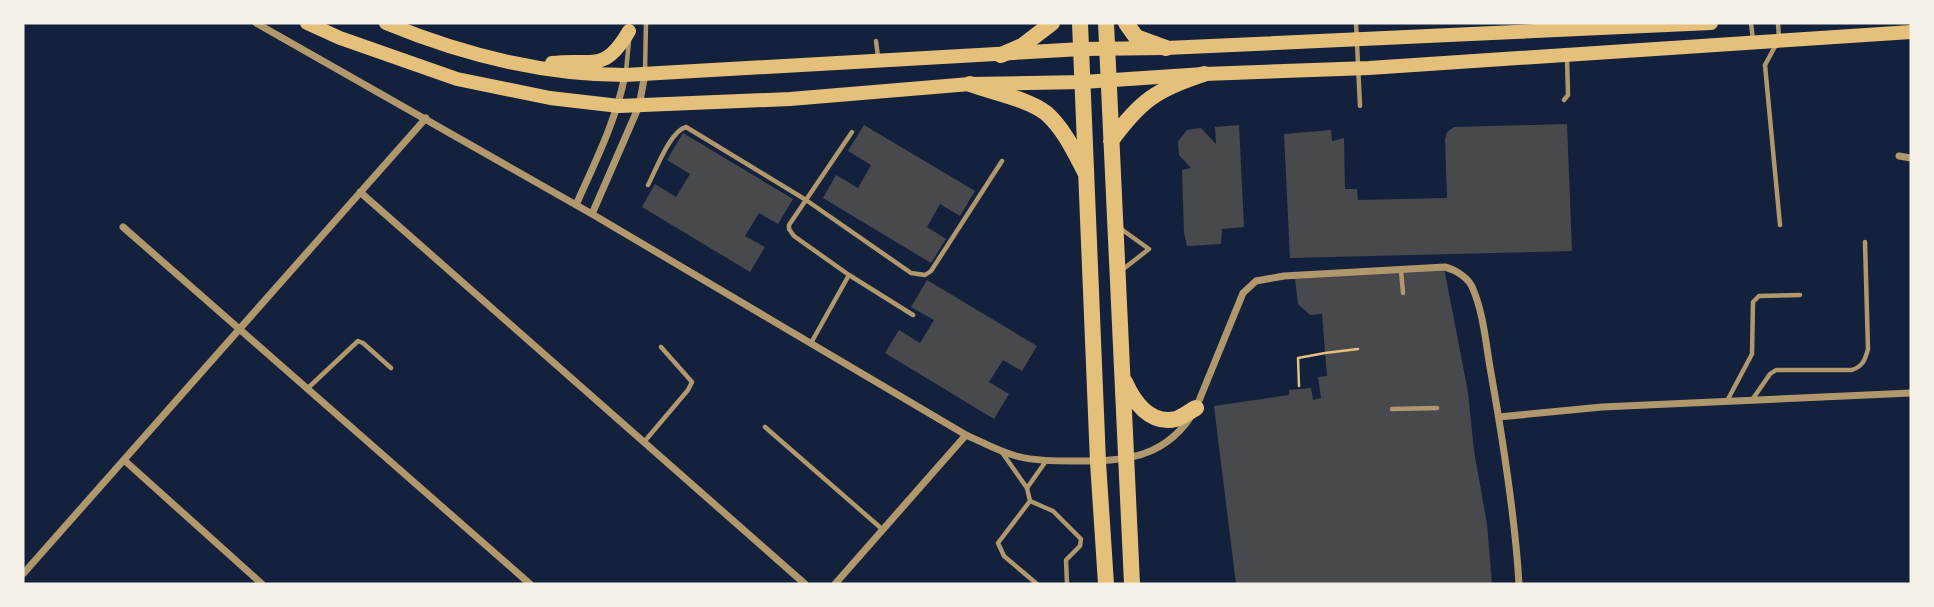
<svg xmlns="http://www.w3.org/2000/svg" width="1934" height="607" viewBox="0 0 1934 607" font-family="Figtree,sans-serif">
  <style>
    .building { fill: #48494c }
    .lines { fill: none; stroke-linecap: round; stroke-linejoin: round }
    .path { stroke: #e5c07b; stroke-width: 2.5 }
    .service { stroke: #b1986c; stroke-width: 4.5 }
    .minor { stroke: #b1986c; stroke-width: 7 }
    .secondary { stroke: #e5c07b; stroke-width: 14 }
    .primary { stroke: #e5c07b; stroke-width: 16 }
  </style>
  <rect width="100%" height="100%" fill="#14213d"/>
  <path class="building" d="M1567,124l5,127 -282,7 -6,-124 47,-4 1,11 12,-3 1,51h12l1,11 89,-2 -2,-59 2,-7 7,-5z
    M864,125l111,66 -15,25 -20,-12 -13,23 19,12 -15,24 -108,-65 13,-23 22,13 13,-23 -23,-14z
    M1239,125l5,102 -22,2 -1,15 -34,2 -3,-13 -2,-63 9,-2 -12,-13 -1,-14 9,-11 14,-2 15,16 -1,-17z
    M683,133l110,66 -15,25 -19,-11 -14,23 20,11 -15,25 -108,-65 13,-23 21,13 14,-23 -23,-14z
    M1444,268l24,124 6,59 13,73 5,60h-256l-22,-178 75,-11v-5l22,-2 2,12 8,-2 -3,-21 9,-1 -5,-62 -12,1 -12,-11 -3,-25z
    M927,280l110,66 -15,25 -19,-11 -14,22 20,12 -15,25 -109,-66 14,-23 21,13 14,-23 -23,-13z"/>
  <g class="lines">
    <path class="path" d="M1299,386l-1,-28 27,-5 33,-4"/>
    <path class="service" d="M1356,23l4,83
      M1751,23l2,17
      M1778,23l1,16 -14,26 15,160
      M876,41l2,16
      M626,71l3,-30
      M645,71l1,-48
      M1564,100l4,-5 -1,-38
      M852,132l-63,93v4l5,7 55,39 64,40
      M648,185c8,-15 22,-54 38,-58l120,73 105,73 14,2 6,-4 71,-110
      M1121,229l28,20 -27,21
      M1401,270l2,23
      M811,343l38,-68
      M308,388l50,-47 5,2 28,25
      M1752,400l18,-26 6,-4h76c11,-4 13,-10 16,-21l-3,-107
      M1727,401l25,-47 1,-52 6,-6 41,-1
      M1392,409l45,-1
      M765,427l117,102
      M644,442l44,-52 4,-8 -31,-35
      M1001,451l26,37 3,13
      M1027,488l19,-27
      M1030,501l23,10 28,28 -1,7 -14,14 1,24
      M1030,501l-32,42 6,13 33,28"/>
    <path class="minor" d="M256,23l336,191 374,221c16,7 32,16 50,21 19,5 39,5 59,5 52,1 94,-4 121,-53l47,-115 13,-12 28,-5 161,-9c11,3 24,11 28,22 11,26 13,57 18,84 12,68 24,142 28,211
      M1899,156l12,2
      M360,192l445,392
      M576,205c19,-43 40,-84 49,-130
      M592,214l47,-108 6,-32
      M123,227l407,357
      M1499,417l103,-10 309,-14
      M124,460l138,124
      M23,574l403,-456
      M835,584l131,-149"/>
    <path class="secondary" d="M307,23l33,15 117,41 93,19 69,8 171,-7 180,-15 113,-2 121,-8 165,-6 542,-36
      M386,23c75,31 158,52 239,52l457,-26 84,-1 545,-25
      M552,63c41,-5 52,11 77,-32"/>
    <path class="primary" d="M1080,23l18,439 8,122
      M1106,23l26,561
      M1126,23l10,14 30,11
      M1001,55l21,-9 30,-23
      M970,84c22,8 58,15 76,29 18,16 28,38 39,59
      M1111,141c29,-40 46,-52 93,-67
      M1125,382c9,20 25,43 51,37 6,-2 14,-8 20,-11"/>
  </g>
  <rect width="1934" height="607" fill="none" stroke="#f6f1e7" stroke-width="49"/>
</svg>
